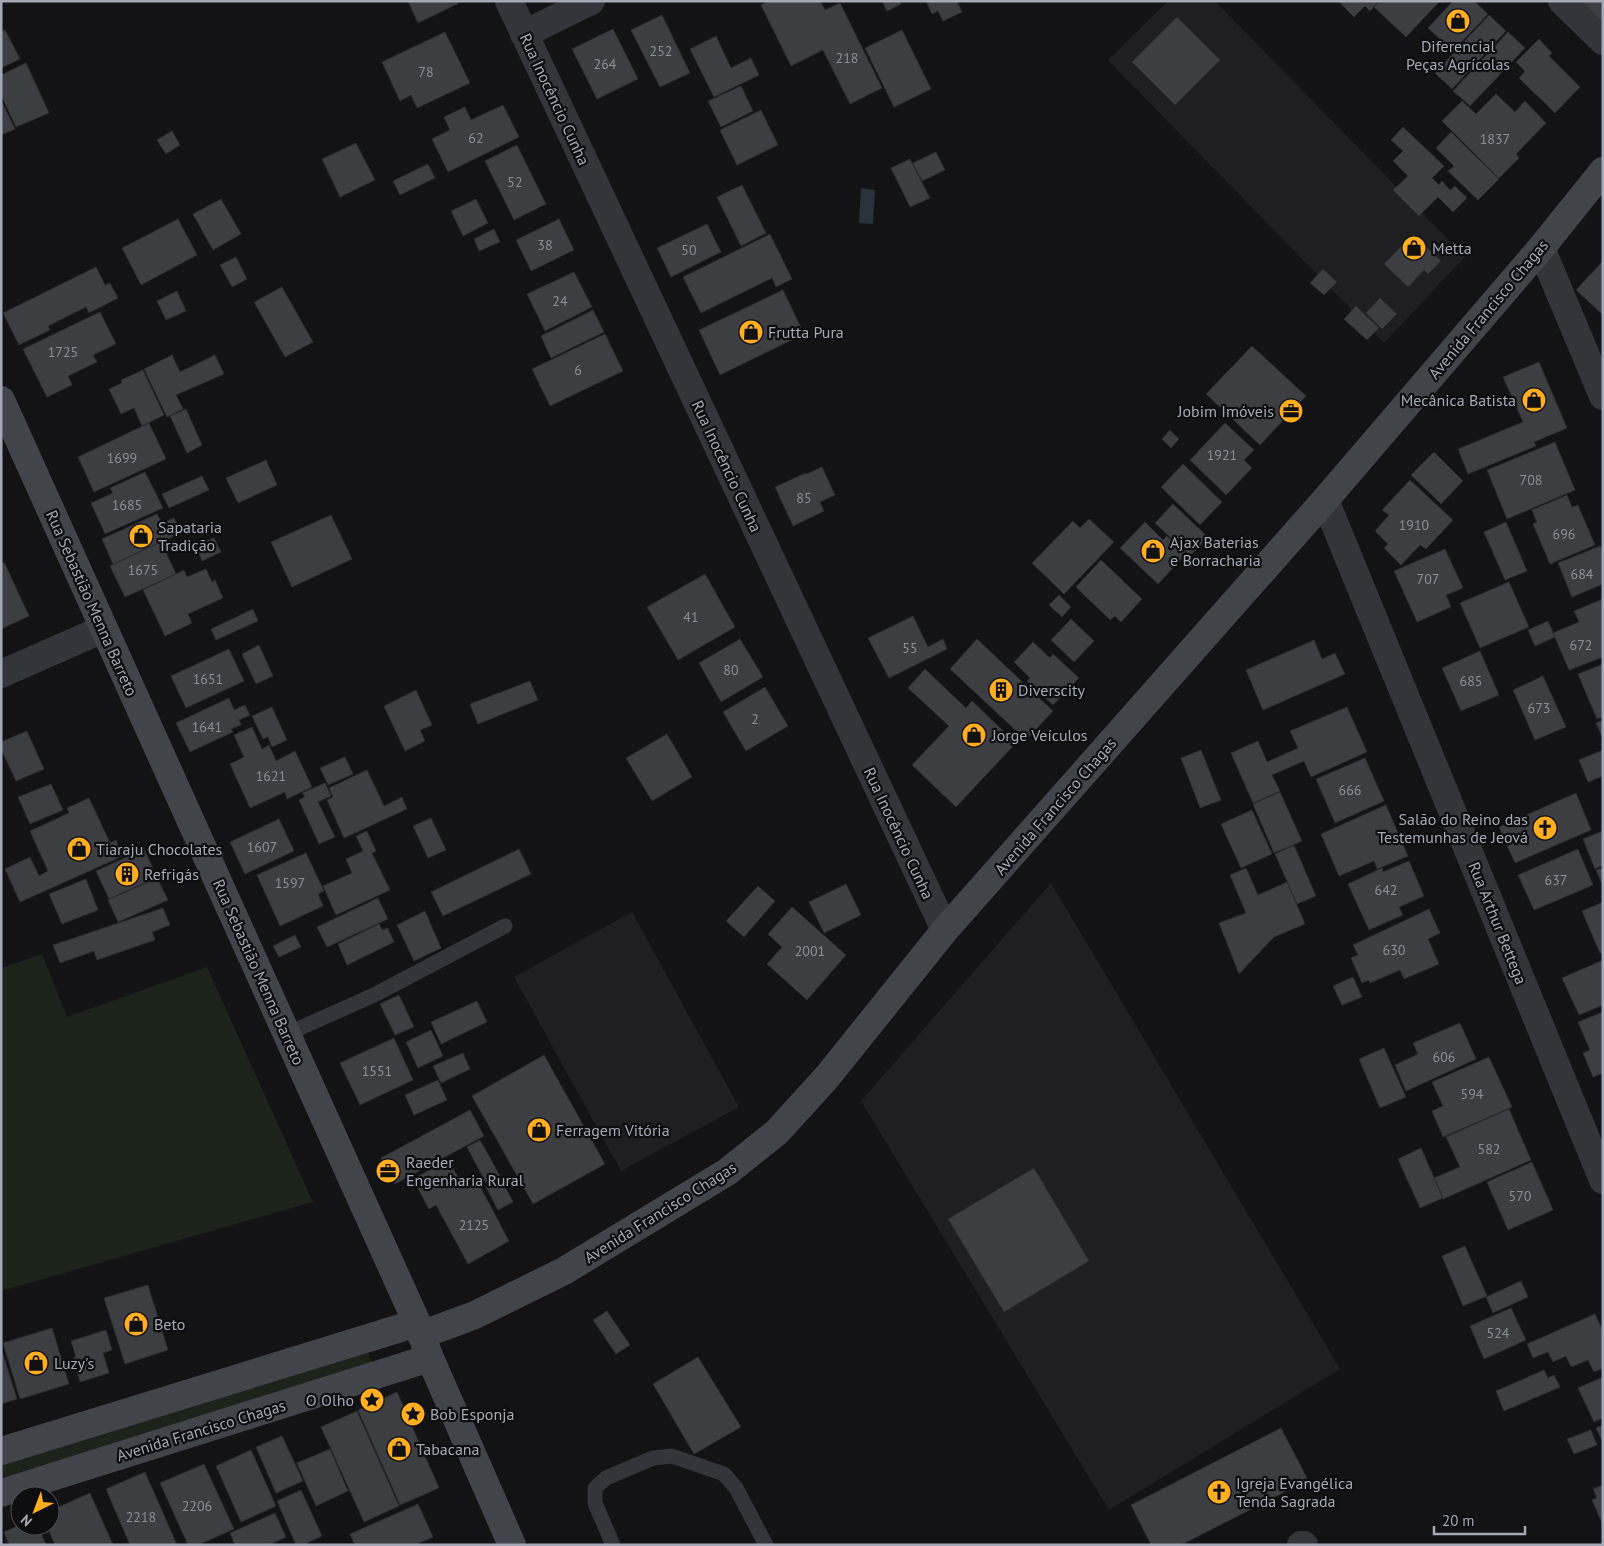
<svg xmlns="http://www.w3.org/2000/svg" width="1604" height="1546" viewBox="0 0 1604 1546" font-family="'PT Sans',sans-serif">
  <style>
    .built { fill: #1f1f22 }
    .green { fill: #1b231b }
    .water { fill: #283239 }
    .building { fill: #3c3e42; stroke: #2d2d31 }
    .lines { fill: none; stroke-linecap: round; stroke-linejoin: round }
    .service { stroke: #33353a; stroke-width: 15 }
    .minor { stroke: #33353a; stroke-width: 28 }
    .secondary { stroke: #41444a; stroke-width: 28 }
    .labels { text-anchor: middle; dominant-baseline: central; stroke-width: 4.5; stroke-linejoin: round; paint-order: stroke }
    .number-label { font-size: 14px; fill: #898e99 }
    .poi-label { font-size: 16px; fill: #a3a9b6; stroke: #0e0e10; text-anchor: start }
    .street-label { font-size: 16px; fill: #a3a9b6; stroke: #0e0e10 }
  </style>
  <rect width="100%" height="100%" fill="#131315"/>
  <path class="built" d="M1168,1h47l250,256 -81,86 -276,-283z
    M1051,883l289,486 -231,141 -248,-409z
    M632,912l107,195 -118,64 -107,-194z"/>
  <path class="green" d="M42,954l25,63 140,-50 106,235 -312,89v-323z
    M367,1349l5,15 -371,114v-17z"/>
  <path class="water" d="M861,188l14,2 -2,34 -14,-1z"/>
  <path class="building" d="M408,1h50l1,2 -41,20z
    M768,1h52l5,9 15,-7 42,85 -32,16 -27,-54 -32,16 -30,-61z
    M882,1h18l1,3 -14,7z
    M926,1h31l5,11 -19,9 -5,-10 -6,3z
    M1338,1h41l-9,10 -5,-5 -11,11z
    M1380,1h58l1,1 -33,35 -32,-30z
    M1453,1h21l14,13 -35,37 -25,-23z
    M1585,1h18v23l-21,-20z
    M662,15l28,58 -30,14 -29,-57z
    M1489,15l17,16 -54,58 -17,-16z
    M1177,17l43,43 -45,45 -43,-43z
    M613,29l25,50 -41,20 -25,-50z
    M5,30l15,29 -19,9v-36z
    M902,30l29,59 -37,18 -29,-59z
    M445,32l25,51 -53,25 -6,-13 -11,6 -18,-39z
    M1508,32l17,16 -55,58 -17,-15z
    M716,36l15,32 20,-10 8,17 -45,22 -24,-48z
    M1539,39l13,14 -3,3 31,31 -25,26 -36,-35 6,-7 -9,-9z
    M26,63l23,50 -33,14 -15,-32v-20z
    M741,86l12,25 -32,16 -13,-26z
    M1496,94l19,18 10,-11 21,22 -30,31 3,4 -20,20 -57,-57 20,-20 14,13z
    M1,100l14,29 -14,6z
    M503,105l16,32 -71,35 -16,-33 18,-9 -6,-13 21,-10 6,13z
    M761,110l17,35 -41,20 -17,-35z
    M1403,127l41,39 -12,12 7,7 3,-4 8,9 5,-4 12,12 -14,14 -15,-15 -19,19 -26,-26 15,-14 -15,-15 10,-10 -12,-11z
    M172,131l8,14 -14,9 -9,-14z
    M1451,132l48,47 -21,21 -30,-29 6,-5 -18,-18z
    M356,143l19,37 -35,17 -18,-38z
    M517,145l29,59 -32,16 -29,-59z
    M936,152l9,18 -23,11 -9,-18z
    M910,159l20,39 -20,9 -19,-39z
    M428,164l7,14 -35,17 -7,-14z
    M742,185l24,48 -25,13 -24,-49z
    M221,199l20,35 -28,16 -20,-36z
    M476,199l12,24 -25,13 -12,-25z
    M178,219l19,36 -56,30 -19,-37z
    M559,219l15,31 -43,21 -15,-31z
    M707,224l14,28 -50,25 -14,-29z
    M494,229l6,13 -21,9 -5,-12z
    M770,234l22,45 -16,8 -4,-9 -71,35 -18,-36z
    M1413,234l28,27 -13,13 -4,-4 -16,17 -24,-23z
    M236,257l11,22 -15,8 -12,-22z
    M1603,261v54l-27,-25z
    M96,267l9,18 5,-2 8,15 -29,15 -3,-6 -38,19 2,4 -31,15 -16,-32z
    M1323,269l14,13 -13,13 -14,-12z
    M574,272l18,35 -47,24 -18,-37z
    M282,287l31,55 -28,15 -31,-55z
    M783,290l21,44 -84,41 -21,-45z
    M177,291l9,20 -20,9 -9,-19z
    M1380,298l17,16 -15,15 -16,-16z
    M1356,306l23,22 -12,12 -23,-21z
    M593,310l11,22 -53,26 -10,-22z
    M100,312l16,32 -23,11 4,7 -29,14 4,9 -25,12 -24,-48z
    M605,334l18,37 -73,35 -18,-37z
    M1252,346l54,50 -46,49 -54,-51z
    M172,355l8,17 35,-17 9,19 -48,21 7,14 -16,8 -23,-48z
    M1539,362l28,66 -33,14 2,4 -68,28 -10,-25 65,-27 -20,-45z
    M143,370l21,45 -22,11 -8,-18 -13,6 -12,-25 13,-6 -1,-3z
    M186,409l16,36 -15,8 -17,-37z
    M149,423l17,36 -72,33 -16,-35z
    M1225,423l29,27 -10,10 8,8 -26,27 -36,-35z
    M1170,430l9,9 -8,9 -9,-9z
    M1555,442l20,48 -68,29 -20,-49z
    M1434,452l29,29 -22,23 -30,-29z
    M266,460l11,25 -39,18 -12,-25z
    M1183,464l39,38 -22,23 -39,-38z
    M822,467l13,28 -15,7 4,9 -31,15 -18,-39 31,-14 1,1z
    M145,472l18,36 -58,26 -14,-31 22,-10 -3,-5z
    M202,476l7,14 -40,18 -7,-14z
    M1410,480l43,40 -27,29 -6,-4 -19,20 -17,-17 4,-4 -13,-13 14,-16 -7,-5z
    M1567,495l5,12 6,-2 17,40 -45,19 -17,-40 4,-2 -5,-12z
    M1173,504l35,33 -18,19 -35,-33z
    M157,514l5,9 12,-5 7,15 -68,31 -11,-25z
    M331,515l21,44 -60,28 -21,-45z
    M1089,519l25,23 -50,52 -32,-31 41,-42 7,7z
    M1145,522l18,18 4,-4 19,18 -28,30 -38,-36z
    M1506,522l21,49 -22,9 -21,-48z
    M214,538l7,14 -19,9 -6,-15z
    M161,542l15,32 -51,23 -15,-31z
    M1600,546l3,7v31l-31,13 -14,-34z
    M1445,549l18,39 -17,7 5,12 -34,15 -23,-51z
    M1101,560l41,39 -21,23 -6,-6 -5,4 -34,-33z
    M4,562l25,54 -28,13v-65z
    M206,569l6,13 3,-2 8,18 -35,16 4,9 -27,13 -22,-46 41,-20 3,7z
    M705,574l30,53 -57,33 -31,-53z
    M1509,582l20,45 -49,21 -20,-45z
    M1059,595l12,12 -9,10 -13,-12z
    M1603,599v58l-34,13 -16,-37 26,-11 -5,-11z
    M253,609l5,12 -42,19 -5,-11z
    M913,616l15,31 15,-8 4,10 -58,29 -21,-40z
    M1071,619l23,22 -20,21 -23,-22z
    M1548,621l7,16 -20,9 -7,-16z
    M740,639l23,38 -42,25 -22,-39z
    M977,639l76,72 -27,29 -76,-71z
    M1314,640l8,19 13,-6 10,21 -82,36 -17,-40z
    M1033,642l17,16 3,-4 26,24 -26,27 -26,-24 3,-3 -16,-16z
    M259,645l14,31 -17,8 -14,-30z
    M229,649l15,32 -58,27 -15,-32z
    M1480,651l19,44 -38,16 -19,-43z
    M1603,664v53l-6,2 -19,-45z
    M925,669l41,39 6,-7 44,42 -60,64 -44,-42 37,-39 -41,-38z
    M1543,676l23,51 -31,13 -22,-50z
    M530,681l8,19 -60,24 -8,-20z
    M765,687l23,39 -42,25 -23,-39z
    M416,690l16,35 -12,5 5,11 -20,10 -21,-45z
    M229,698l5,12 11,-5 5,10 -11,5 2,5 -10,4 2,3 -43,20 -14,-29z
    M272,707l15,33 -15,7 -4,-10 -5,2 -11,-23z
    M1347,707l20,45 -56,25 -7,-16 -32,14 8,16 -27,12 -22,-50 27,-12 9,21 31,-14 -8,-17z
    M1603,720v19l-7,-16z
    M252,727l10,22 7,-4 7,16 19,-10 17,36 -25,12 -2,-7 -35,16 -20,-44 14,-7 -10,-22z
    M27,731l17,38 -28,12 -15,-32v-7z
    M667,734l25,43 -40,24 -26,-43z
    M1201,750l20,50 -21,8 -19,-50z
    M1603,750v26l-15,6 -9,-22z
    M345,757l8,17 -25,11 -8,-17z
    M1365,758l19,43 -49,22 -19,-44z
    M367,770l17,36 18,-9 5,12 -63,29 -17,-38 6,-3 -4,-9z
    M325,783l6,13 -13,6 17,35 -16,7 -20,-44 6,-3 -3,-4z
    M51,784l12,26 -33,14 -12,-27z
    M1280,792l22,49 -28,12 -21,-49z
    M1576,793l15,37 -76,33 -16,-36z
    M89,798l21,45 6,-3 7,16 -103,46 -15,-33 25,-12 9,19 9,-5 -18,-40 39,-18 -2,-5z
    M1386,805l22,51 -31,13 -3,-8 -35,15 -18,-42z
    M1252,810l20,44 -31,14 -20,-44z
    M431,818l15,32 -18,8 -15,-32z
    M279,819l15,32 -49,23 -15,-32z
    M367,831l9,20 -4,2 18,37 -54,25 -13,-29 29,-13 -6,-14 17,-8 -7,-15z
    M1603,831v34l-8,4 -12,-30z
    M1294,845l22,51 -19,8 -22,-50z
    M144,849l13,28 -48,22 -13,-28z
    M519,849l12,25 -88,42 -12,-24z
    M1578,849l15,36 -59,25 -16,-35z
    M306,853l18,38 -6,3 5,12 -43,20 -23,-51z
    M1409,861l15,35 -25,11 4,8 -34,15 -21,-46 34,-16 1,4z
    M1246,868l12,27 29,-13 18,42 -31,13 -35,37 -20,-51 27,-10 -16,-38z
    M1603,868v18l-7,-16z
    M157,878l11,22 -50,22 -10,-22z
    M86,879l12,31 -36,14 -13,-30z
    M846,884l15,31 -37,18 -15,-31z
    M758,886l17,15 -31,36 -18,-16z
    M378,898l10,21 -61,28 -10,-20z
    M1603,902v50l-3,1 -18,-42z
    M792,907l54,48 -39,45 -40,-36 15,-17 -14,-13z
    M163,908l7,17 -18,7 3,8 -58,20 -3,-9 -34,12 -7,-18z
    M1429,909l11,24 -12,6 11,25 -35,15 -4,-9 -30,13 -1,-3 -7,3 -11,-25 7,-3 -5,-10z
    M425,911l16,37 -27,13 -17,-36z
    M379,924l3,6 6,-2 6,14 -47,23 -9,-21z
    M295,935l6,12 -22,10 -6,-11z
    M1603,960v45l-24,10 -17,-37z
    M1353,977l9,20 -20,8 -9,-19z
    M399,995l15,32 -19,8 -15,-31z
    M477,1001l10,21 -46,22 -10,-22z
    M1603,1012v61l-10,4 -10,-24 7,-3 -12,-28z
    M1460,1023l16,36 -70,32 -11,-26 23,-11 -5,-11z
    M431,1030l12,26 -25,12 -12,-26z
    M394,1038l19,42 -53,25 -20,-42z
    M1384,1048l22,49 -26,11 -21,-49z
    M463,1053l7,16 -29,14 -8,-17z
    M544,1055l61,109 -72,40 -61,-108z
    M1489,1057l23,50 -69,30 -11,-26 11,-5 -11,-24z
    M438,1080l9,20 -33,15 -9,-20z
    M1509,1109l22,51 -88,39 -9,-21 26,-11 -14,-30z
    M470,1110l14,26 -89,48 -14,-26z
    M480,1140l20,36 -14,7 -19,-36z
    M1421,1148l22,50 -23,10 -22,-49z
    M448,1160l13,22 13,-7 35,66 -41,23 -32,-59 -7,4 -16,-30z
    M1532,1162l21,48 -45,20 -21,-48z
    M1034,1168l55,93 -85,51 -56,-93z
    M501,1179l12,23 -15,8 -12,-23z
    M1465,1246l22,50 -24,10 -21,-50z
    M1521,1281l7,16 -35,16 -7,-16z
    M148,1285l20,65 -43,14 -21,-66z
    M1511,1308l15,32 -42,19 -14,-33z
    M607,1311l23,34 -14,9 -23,-34z
    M1595,1314l8,17v37l-9,4 -6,-12 -17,7 -5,-11 -13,6 -5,-10 -15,6 -6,-14z
    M52,1328l17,56 -49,15 -17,-56z
    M106,1330l6,20 -9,3 6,20 -29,9 -7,-24 3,-1 -5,-16z
    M1,1348l16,51 -16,5z
    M698,1357l43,70 -47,27 -41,-70z
    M1544,1370l4,8 6,-3 6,12 -56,24 -8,-20z
    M1603,1377v41l-9,4 -16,-34z
    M397,1392l42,96 -39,17 -42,-95z
    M357,1411l42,95 -35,16 -43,-95z
    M1603,1425v18l-7,-15z
    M1281,1428l27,52 -127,65h-30l-20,-40z
    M1591,1430l6,15 -23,9 -7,-15z
    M282,1436l21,45 -27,12 -20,-46z
    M330,1449l18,42 -32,15 -19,-43z
    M251,1450l25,56 -35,16 -25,-56z
    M204,1464l30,65 -36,16h-10l-28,-62z
    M145,1472l32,73h-47l-24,-56z
    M1603,1485v40l-11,-25 5,-2 -4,-9z
    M301,1490l21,46 -15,7v2h-11l-19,-44z
    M90,1493l23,52h-58l-8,-19h3v-15z
    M418,1504l15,33 -18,8h-60l-5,-11z
    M275,1513l11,24 -17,8h-34l-5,-12z
    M20,1525l18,1 8,19h-37l-5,-13z"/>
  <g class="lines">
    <path class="service" d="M287,1034l89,-40 129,-68
      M613,1545l-18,-42v-15l11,-10 47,-20 19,-2 52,18 12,14 30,57"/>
    <path class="minor" d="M509,1l436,929
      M1562,1l41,40
      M524,34l67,-33
      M1541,248l62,148
      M1325,500l278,680
      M1,674l102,-45
      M1301,1545h3"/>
    <path class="secondary" d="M1,400l416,923 13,35 82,187
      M421,1335l54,-20 89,-44 163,-99 50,-40 50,-55 118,-147 380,-430 216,-252 62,-77
      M1,1451l416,-128
      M1,1493l429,-135"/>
  </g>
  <defs>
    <symbol id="shop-disc" viewBox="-11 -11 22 22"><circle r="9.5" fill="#ffae20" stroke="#0e0e10"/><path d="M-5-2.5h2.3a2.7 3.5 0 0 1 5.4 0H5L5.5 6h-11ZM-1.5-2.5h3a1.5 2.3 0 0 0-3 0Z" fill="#111"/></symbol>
    <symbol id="office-disc" viewBox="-11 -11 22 22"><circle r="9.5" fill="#ffae20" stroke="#0e0e10"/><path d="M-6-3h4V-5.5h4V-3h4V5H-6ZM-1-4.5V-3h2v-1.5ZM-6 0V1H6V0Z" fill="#111"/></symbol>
    <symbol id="building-disc" viewBox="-11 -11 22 22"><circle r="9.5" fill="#ffae20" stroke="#0e0e10"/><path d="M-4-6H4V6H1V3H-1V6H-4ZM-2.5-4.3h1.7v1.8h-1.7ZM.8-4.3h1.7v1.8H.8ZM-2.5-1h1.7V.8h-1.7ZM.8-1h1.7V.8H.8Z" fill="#111"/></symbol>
    <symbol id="church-disc" viewBox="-11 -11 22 22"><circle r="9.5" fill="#ffae20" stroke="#0e0e10"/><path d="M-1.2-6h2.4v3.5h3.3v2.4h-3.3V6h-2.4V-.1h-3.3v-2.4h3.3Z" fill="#111"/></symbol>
    <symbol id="sight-disc" viewBox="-11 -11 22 22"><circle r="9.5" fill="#ffae20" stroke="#0e0e10"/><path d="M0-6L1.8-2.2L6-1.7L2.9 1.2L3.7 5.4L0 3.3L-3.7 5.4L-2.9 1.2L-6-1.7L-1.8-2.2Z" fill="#111"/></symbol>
  </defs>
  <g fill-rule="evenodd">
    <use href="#shop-disc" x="1444" y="7" width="28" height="28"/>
    <use href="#shop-disc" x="1400" y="234" width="28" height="28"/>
    <use href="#shop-disc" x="737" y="318" width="28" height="28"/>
    <use href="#shop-disc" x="1520" y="386" width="28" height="28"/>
    <use href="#office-disc" x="1277" y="397" width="28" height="28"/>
    <use href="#shop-disc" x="127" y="522" width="28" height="28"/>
    <use href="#shop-disc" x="1139" y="537" width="28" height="28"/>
    <use href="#building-disc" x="987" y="676" width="28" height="28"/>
    <use href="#shop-disc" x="960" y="721" width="28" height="28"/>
    <use href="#church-disc" x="1531" y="814" width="28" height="28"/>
    <use href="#shop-disc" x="65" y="835" width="28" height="28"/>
    <use href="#building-disc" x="113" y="860" width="28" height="28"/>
    <use href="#shop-disc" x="525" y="1116" width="28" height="28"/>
    <use href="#office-disc" x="374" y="1157" width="28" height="28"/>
    <use href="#shop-disc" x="122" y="1310" width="28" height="28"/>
    <use href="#shop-disc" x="22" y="1349" width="28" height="28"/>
    <use href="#sight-disc" x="358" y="1386" width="28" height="28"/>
    <use href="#sight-disc" x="399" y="1400" width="28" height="28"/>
    <use href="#shop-disc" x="385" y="1435" width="28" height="28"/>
    <use href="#church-disc" x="1205" y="1478" width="28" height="28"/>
  </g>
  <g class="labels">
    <g class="number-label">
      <text x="661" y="51">252</text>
      <text x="847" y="58">218</text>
      <text x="605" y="64">264</text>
      <text x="426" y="72">78</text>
      <text x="476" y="138">62</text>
      <text x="1495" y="139">1837</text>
      <text x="515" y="182">52</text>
      <text x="545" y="245">38</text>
      <text x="689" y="250">50</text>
      <text x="560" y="301">24</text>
      <text x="63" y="352">1725</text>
      <text x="578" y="370">6</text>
      <text x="1222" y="455">1921</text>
      <text x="122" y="458">1699</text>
      <text x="1531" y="480">708</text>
      <text x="804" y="498">85</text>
      <text x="127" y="505">1685</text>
      <text x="1414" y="525">1910</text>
      <text x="1564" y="534">696</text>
      <text x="143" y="570">1675</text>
      <text x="1582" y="574">684</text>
      <text x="1428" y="579">707</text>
      <text x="691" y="617">41</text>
      <text x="1581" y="645">672</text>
      <text x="910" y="648">55</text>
      <text x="731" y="670">80</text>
      <text x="208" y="679">1651</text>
      <text x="1471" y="681">685</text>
      <text x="1539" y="708">673</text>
      <text x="755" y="719">2</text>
      <text x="207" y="727">1641</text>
      <text x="271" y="776">1621</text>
      <text x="1350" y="790">666</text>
      <text x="262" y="847">1607</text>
      <text x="1556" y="880">637</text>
      <text x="290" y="883">1597</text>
      <text x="1386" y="890">642</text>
      <text x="1394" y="950">630</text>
      <text x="810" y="951">2001</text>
      <text x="1444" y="1057">606</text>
      <text x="377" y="1071">1551</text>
      <text x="1472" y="1094">594</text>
      <text x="1489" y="1149">582</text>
      <text x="1520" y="1196">570</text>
      <text x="474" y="1225">2125</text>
      <text x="1498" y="1333">524</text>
      <text x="197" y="1506">2206</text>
      <text x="141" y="1517">2218</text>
    </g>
    <g class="poi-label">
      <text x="1458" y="46" text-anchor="middle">Diferencial<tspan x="1458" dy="18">Peças Agrícolas</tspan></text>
      <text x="1432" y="248">Metta</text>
      <text x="768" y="332">Frutta Pura</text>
      <text x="1516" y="400" text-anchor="end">Mecânica Batista</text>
      <text x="1274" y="411" text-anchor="end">Jobim Imóveis</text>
      <text x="158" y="527">Sapataria<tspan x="158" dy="18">Tradição</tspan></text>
      <text x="1170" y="542">Ajax Baterias<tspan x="1170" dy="18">e Borracharia</tspan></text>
      <text x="1018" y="690">Diverscity</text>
      <text x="992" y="735">Jorge Veículos</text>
      <text x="1528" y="819" text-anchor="end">Salão do Reino das<tspan x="1528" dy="18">Testemunhas de Jeová</tspan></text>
      <text x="96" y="849">Tiaraju Chocolates</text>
      <text x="144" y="874">Refrigás</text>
      <text x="556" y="1130">Ferragem Vitória</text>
      <text x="406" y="1162">Raeder<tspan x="406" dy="18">Engenharia Rural</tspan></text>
      <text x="154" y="1324">Beto</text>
      <text x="54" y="1363">Luzy's</text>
      <text x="354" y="1400" text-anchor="end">O Olho</text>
      <text x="430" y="1414">Bob Esponja</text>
      <text x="416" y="1449">Tabacana</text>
      <text x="1236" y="1483">Igreja Evangélica<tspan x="1236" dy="18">Tenda Sagrada</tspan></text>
    </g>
    <g class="street-label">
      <text transform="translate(555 99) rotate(65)">Rua Inocêncio Cunha</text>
      <text transform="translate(1488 309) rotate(-50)">Avenida Francisco Chagas</text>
      <text transform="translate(727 466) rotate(65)">Rua Inocêncio Cunha</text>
      <text transform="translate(92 603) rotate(66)">Rua Sebastião Menna Barreto</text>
      <text transform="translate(1055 806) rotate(-49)">Avenida Francisco Chagas</text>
      <text transform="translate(899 833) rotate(65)">Rua Inocêncio Cunha</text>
      <text transform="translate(1498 923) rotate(68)">Rua Arthur Bettega</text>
      <text transform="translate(259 972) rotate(66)">Rua Sebastião Menna Barreto</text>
      <text transform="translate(660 1212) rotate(-32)">Avenida Francisco Chagas</text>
      <text transform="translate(201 1430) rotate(-17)">Avenida Francisco Chagas</text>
    </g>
  </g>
  <rect width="1604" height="1546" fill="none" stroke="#a3a9b6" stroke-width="5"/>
  <g transform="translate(35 1511) rotate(222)"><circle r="24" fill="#0e0e10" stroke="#4a4c52"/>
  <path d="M0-4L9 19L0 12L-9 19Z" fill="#ffae20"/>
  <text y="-8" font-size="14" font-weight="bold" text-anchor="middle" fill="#a3a9b6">N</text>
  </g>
  <path d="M1434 1526v8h91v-8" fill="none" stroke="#a3a9b6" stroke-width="2.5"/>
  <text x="1442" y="1526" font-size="15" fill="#a3a9b6" stroke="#0e0e10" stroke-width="4" paint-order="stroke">20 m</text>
</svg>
